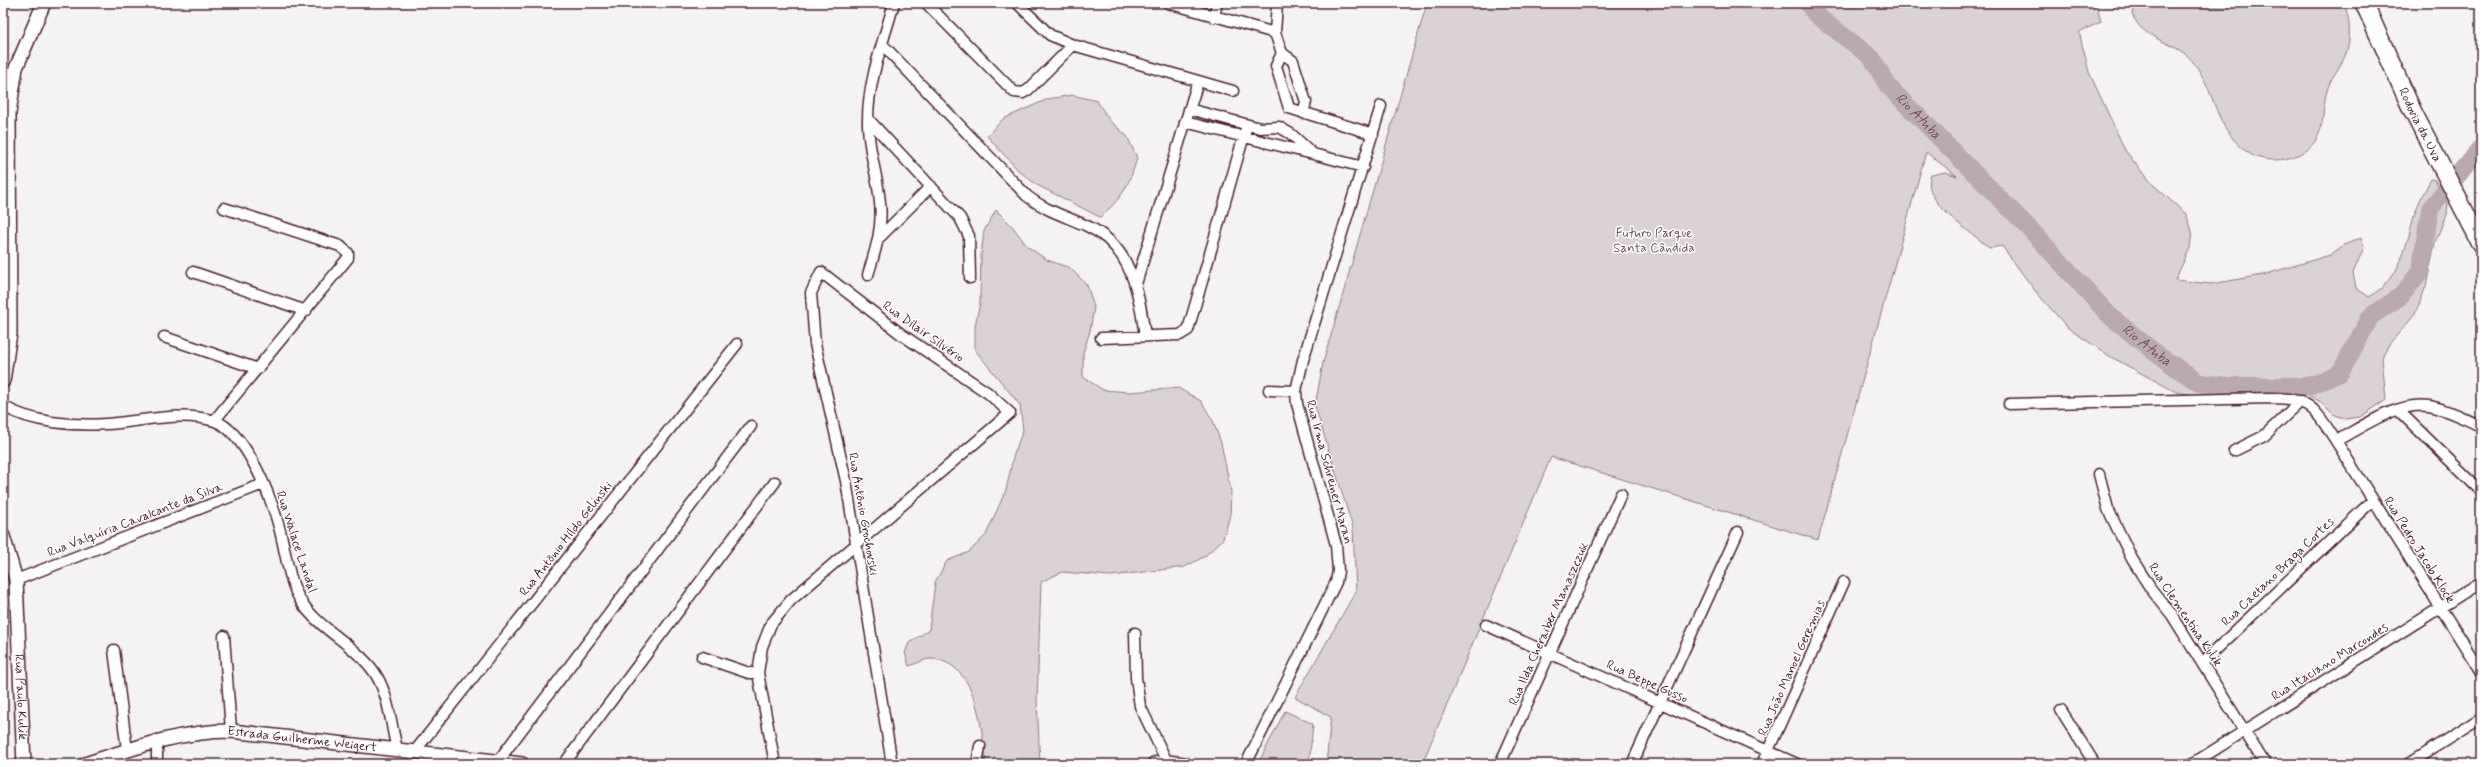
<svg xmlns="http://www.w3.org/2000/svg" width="2484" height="767" viewBox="0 0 2484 767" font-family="Mynerve,sans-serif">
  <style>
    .green { fill: #dbd2d5; stroke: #927880 }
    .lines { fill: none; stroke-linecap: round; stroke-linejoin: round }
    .river { stroke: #baa9ae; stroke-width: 18 }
    .minor-casing { stroke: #4a1f2b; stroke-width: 13 }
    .tertiary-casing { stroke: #4a1f2b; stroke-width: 16 }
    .trunk-casing { stroke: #4a1f2b; stroke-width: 20 }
    .minor { stroke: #fff; stroke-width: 10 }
    .tertiary { stroke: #fff; stroke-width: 13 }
    .trunk { stroke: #fff; stroke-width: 17 }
    .labels { text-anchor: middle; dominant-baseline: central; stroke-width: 3; stroke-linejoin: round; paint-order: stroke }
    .street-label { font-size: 13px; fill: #4a1f2b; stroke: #fff }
    .park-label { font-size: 13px; fill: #6e4c56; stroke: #fff }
    .water-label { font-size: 14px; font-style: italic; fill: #714f59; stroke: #fff }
  </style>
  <rect width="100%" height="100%" fill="#f4f2f2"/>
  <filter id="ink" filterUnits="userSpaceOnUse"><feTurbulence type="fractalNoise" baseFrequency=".025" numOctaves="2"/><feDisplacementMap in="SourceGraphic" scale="8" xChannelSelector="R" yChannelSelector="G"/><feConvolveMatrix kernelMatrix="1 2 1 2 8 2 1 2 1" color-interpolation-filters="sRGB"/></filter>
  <g filter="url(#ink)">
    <path class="green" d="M1427,3l19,4v-4h650l5,19 -22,10 10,40 36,78 23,30 38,34 6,17 -2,17 -15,32 36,4 52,-9 67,-20 14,-10 17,-7 3,9 -11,26 3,15 13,9c32,-16 37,-53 46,-84 4,-12 10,-23 16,-34l4,1 13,24 -1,8 -12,31 -9,43 -6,16 -7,15 -24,27 -7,14 4,42 -26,17 -14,2 -13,-5 -12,-12 -15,-8 -36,-2 -69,4 -25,-4 -65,-35 -43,-29 -32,-36 -34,-46 -13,2c-16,-16 -70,-46 -58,-73l14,-3 12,4 -31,-24 -108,388 -267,-83 -129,307h-96l5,-47 -36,-20 61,-106 -3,-63 -38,-122 8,-43z
      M2137,3h207c6,16 8,37 1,53 -5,12 -15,22 -18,35 -5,15 -2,33 -10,47 -12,22 -49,29 -70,14 -34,-26 -30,-58 -53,-89 -17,-23 -50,-20 -62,-49z
      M1072,95l25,6 13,20 17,15 10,22c-8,28 -15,40 -37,59l-63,-32 -18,-14 -32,-35 16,-17 45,-20z
      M996,210l17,17 14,19 20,14 23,8 17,17 7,22 -4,24 -7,22v24l20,13 27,2 48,-4 23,13 12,20 8,22 10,48 -1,24 -7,24 -18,17 -20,11 -74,9 -49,-4 -21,10 -4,119 3,63h-54c-4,-33 -8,-101 -53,-105 -7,-1 -17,5 -24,7l-4,-13 4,-10 20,-13 6,-48 12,-21 22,-9 17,-17 20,-45 8,-36 9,-24 -3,-25 -45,-55v-24l5,-23 1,-48 3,-24z
      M1285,711l28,13 -4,40h-51z"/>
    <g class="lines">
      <path class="river" id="s1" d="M1808,3l7,11 57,44 16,28 140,141 82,89 48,39 41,28 28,3h83l30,-13 31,-57 30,-20 19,-24 10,-63 51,-62"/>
      <defs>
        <path id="minor" d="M926,3l88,89 9,1 5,-3 45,-45
          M1017,3l33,32 23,10 160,46
          M1168,3l107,30
          M1277,3l-2,30 7,20 11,8 13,41 -3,11
          M1214,17l3,-14
          M883,45l144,151c19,15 38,20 60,30 45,20 52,68 58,110
          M1282,53l-6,13 13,42 84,26
          M868,119l92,99 9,18 1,42
          M1185,122l128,32 -22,-20 -12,-7 -19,1 -71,-19
          M1313,154l50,13
          M880,237l51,-51
          M193,272l113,39
          M868,275c7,-24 15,-46 12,-72 -2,-28 -13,-55 -12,-84 0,-39 16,-79 26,-116
          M1136,284l62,-203
          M164,337l94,32
          M1101,338l79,-3 8,-5 59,-205
          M1269,390l27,1
          M2009,404l263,-6c40,0 43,12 64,43l145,231
          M3,406c29,17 70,20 103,18 35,-2 74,-14 109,-3 31,11 56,76 64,106 6,21 8,45 17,65 15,34 54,48 76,77 17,22 18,53 25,80
          M2398,410l83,81
          M214,421l134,-163v-5l-8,-7 -116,-38
          M2336,441c26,-14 62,-40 93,-35 18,3 35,13 52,20
          M2234,451l30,-15 37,-35
          M2099,474l9,35 24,50 19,30 21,26 93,149
          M16,580l247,-96
          M1486,625l311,139
          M1135,633l1,45 4,28 27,56
          M224,636l7,95
          M114,650l13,100
          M702,657l47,16h9
          M2202,663l171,-163
          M2061,710l34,54
          M157,741v23
          M415,751l322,-407
          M498,761l253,-335
          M564,764l211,-282
          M775,764l-17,-91 4,-26 9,-23 20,-24 219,-187 -22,-20 -87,-59 -80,-62 -10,21 4,51 31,137 46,283
          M977,764l3,-18
          M1246,764l90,-182 2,-11 -2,-26 -39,-141 -1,-13 7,-31 78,-254
          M1500,764l121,-270
          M1632,764l106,-232
          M1762,764l82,-182
          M2192,764l289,-182
          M2408,764l73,-46"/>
        <g id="tertiary">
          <path d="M3,381l7,-48 -1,-220 7,-45 28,-65"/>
          <path id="s2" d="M3,536l13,44 8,184"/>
          <path id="s3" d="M85,764c49,-16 95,-33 146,-33l291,33"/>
          <path d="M1154,764l13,-2 17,2"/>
        </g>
        <g id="trunk">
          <path id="s4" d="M2364,3l49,109 68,131"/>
        </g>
      </defs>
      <use href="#minor" class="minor-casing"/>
      <use href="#tertiary" class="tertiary-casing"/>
      <use href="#trunk" class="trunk-casing"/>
      <use href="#minor" class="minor"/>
      <use href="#tertiary" class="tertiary"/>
      <use href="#trunk" class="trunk"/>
    </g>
  </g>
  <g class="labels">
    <g class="street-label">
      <text stroke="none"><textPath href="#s4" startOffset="134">Rodovia da Uva</textPath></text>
      <text transform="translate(923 332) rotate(35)">Rua Dilair Silvério</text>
      <text transform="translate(1329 472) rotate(75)">Rua Irma Schreiner Maran</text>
      <text transform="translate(863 514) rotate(80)">Rua Antônio Grochovski</text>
      <text transform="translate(135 520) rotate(-21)">Rua Valquíria Cavalcante da Silva</text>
      <text transform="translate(566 539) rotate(-52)">Rua Antônio Hildo Gelinski</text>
      <text transform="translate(296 542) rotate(72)">Rua Walace Landal</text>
      <text transform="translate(2419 550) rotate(58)">Rua Pedro Jacob Klock</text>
      <text transform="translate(2278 572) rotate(-44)">Rua Caetano Braga Cortes</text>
      <text transform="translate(2185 615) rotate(56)">Rua Clementina Kulik</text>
      <text transform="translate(1549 624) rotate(-66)">Rua Ilda Cheraiber Manaszczuk</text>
      <text transform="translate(2330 662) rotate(-32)">Rua Itaciano Marcondes</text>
      <text transform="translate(1792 668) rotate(-66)">Rua João Manoel Geremias</text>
      <text transform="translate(1647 682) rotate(24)">Rua Beppe Gusso</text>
      <text stroke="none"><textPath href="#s2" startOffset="163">Rua Paulo Kulik</textPath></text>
      <text stroke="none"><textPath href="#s3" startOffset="222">Estrada Guilherme Weigert</textPath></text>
    </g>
    <g class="park-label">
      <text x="1654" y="233">Futuro Parque<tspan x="1654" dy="15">Santa Cândida</tspan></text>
    </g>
    <g class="water-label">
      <text stroke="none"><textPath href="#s1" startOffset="160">Rio Atuba</textPath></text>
      <text stroke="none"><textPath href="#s1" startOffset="484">Rio Atuba</textPath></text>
    </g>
  </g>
  <rect width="2484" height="767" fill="none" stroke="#fff" stroke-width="16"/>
  <rect x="8" y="8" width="2468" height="751" fill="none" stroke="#4a1f2b" stroke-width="1.5" filter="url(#ink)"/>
</svg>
